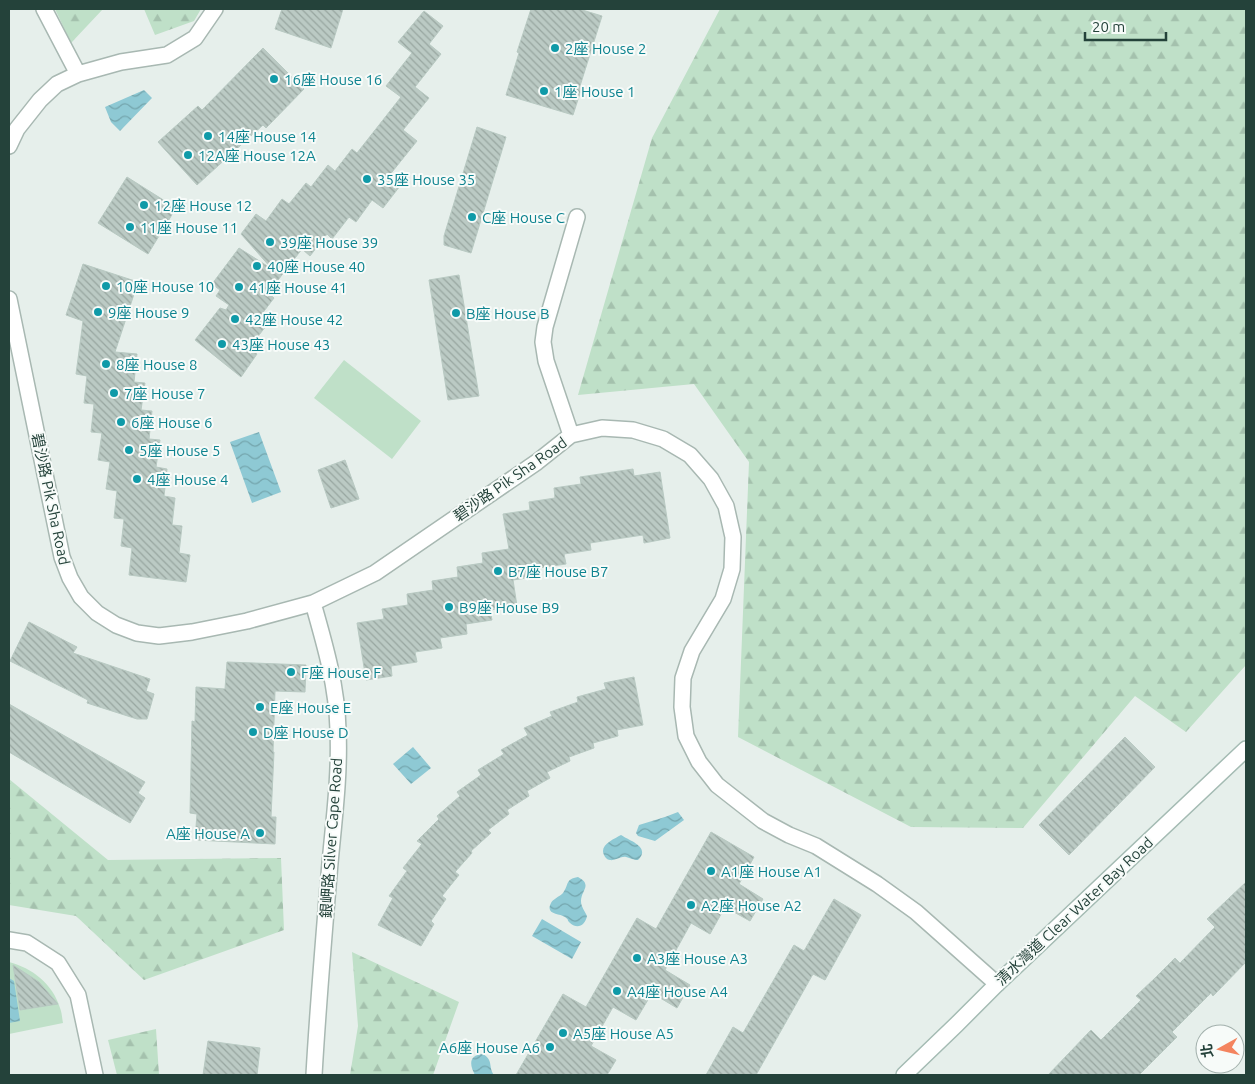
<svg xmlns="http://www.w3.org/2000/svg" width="1255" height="1084" viewBox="0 0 1255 1084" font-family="Ubuntu,'Noto Sans TC',sans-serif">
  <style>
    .forest { fill: url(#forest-firs) }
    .green { fill: #bfe0c8 }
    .water { fill: url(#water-waves) }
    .building { fill: url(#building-back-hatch); stroke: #b8c9c2 }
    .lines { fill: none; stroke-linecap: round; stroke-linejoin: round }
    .street-casing { stroke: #a8b8b2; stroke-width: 18 }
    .secondary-casing { stroke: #a4bbb3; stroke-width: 18 }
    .street { stroke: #fff; stroke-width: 15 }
    .secondary { stroke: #fff; stroke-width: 15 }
    .culture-dot { fill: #0f9aa8; stroke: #f7fbf9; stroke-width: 2 }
    .labels { text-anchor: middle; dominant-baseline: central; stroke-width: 4; stroke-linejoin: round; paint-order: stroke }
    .culture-label { font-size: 15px; fill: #0d838f; stroke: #f7fbf9; text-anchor: start }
    .street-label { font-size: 15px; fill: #24423a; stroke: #f7fbf9 }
  </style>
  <defs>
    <pattern id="forest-firs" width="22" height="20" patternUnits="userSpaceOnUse" patternTransform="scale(1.25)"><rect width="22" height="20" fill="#bfe0c8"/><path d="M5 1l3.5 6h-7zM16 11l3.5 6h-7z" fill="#a4c1ad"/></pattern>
    <pattern id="water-waves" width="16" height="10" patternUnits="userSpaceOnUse" patternTransform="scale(1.25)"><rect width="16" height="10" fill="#8ec9d4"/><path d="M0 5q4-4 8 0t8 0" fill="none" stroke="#74a5ad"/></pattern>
    <pattern id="building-back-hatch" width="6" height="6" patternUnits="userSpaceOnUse" patternTransform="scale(1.25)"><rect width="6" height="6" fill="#bbcac4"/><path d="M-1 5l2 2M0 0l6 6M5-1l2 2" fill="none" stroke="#98a6a0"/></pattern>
  </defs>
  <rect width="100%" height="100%" fill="#e6efeb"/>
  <path class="forest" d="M55,9h48l-32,34z
    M144,9h57l-7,12 -39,14z
    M720,9h526v656l-60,67 -51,-36 -112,132 -112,-1 -173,-90 11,-275 -55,-78 -116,11 74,-257z
    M9,779l99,81 173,-2 3,72 -140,50 -68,-64 -67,-11z
    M352,952l107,50 -26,73h-83l8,-49z
    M156,1029l3,46h-42l-9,-35z"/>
  <path class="green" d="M344,360l77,61 -29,38 -78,-61z
    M9,962c23,6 44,22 51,46 2,5 2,10 3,15l-54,11z"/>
  <path class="water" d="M144,90l8,8 -32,33 -9,-9 -6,-15z
    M259,432l22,60 -29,11 -22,-61z
    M413,747l18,21 -20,16 -18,-20z
    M678,812l6,8 -29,21 -17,-5 -2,-3 3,-8 26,-8z
    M621,835c9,6 30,12 17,25 -5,0 -7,-2 -12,-3 -5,-1 -11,4 -16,3 -3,0 -5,-3 -6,-5 -5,-10 10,-16 17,-20z
    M578,877c15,8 3,13 3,24 0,6 4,10 6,15 -2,9 -9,14 -17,7 -4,-4 0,-2 -5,-6 -6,-4 -20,-2 -14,-14 2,-4 8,-6 12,-10 6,-8 2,-14 15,-16z
    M542,919l39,23 -9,17 -40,-23z
    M9,978l5,3 6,40 -11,2z
    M483,1054c11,7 5,13 11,21h-19c-6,-11 -6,-20 8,-21z"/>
  <path class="building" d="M282,9h61l-12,39 -56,-19z
    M531,9h48l23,7 -22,70 2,1 -9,28 -67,-20 13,-42 -2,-1z
    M424,11l19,15 -14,18 12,10 -26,33 14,11 -26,32 14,11 -29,36 12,9 -17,22 -11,-8 -16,22 -7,-5 -17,22 -5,-5 -17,22 -8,-7 -34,44 6,5 -16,21 8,7 -17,22 8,6 -16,23 -46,-37 25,-32 6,2 3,-5 -13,-9 4,-6 -8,-6 27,-36 33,21 -31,-35 15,-20 10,7 16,-22 7,5 17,-21 5,4 17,-22 7,6 17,-22 5,4 44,-56 -15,-11 26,-33 -14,-11z
    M263,48l41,41 -38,39 -3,-3 -66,60 -39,-43 40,-36 4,4z
    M477,127l29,10 -35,116 -27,-8v-9z
    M127,177l49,31 -28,46 -50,-31z
    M83,264l55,18 -23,70 22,2 -3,28 11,1 -4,27 11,1 -3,28 11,1 -4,27 11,2 -3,27 11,2 -3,27 10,1 -3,27 11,2 -4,27 -57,-7 3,-27 -11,-2 3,-27 -10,-1 3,-27 -11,-2 4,-27 -12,-2 4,-27 -11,-1 3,-28 -10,-1 3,-27 -11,-2 7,-53 -17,-6z
    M459,275l20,121 -31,4 -19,-120z
    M345,460l14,39 -28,9 -13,-38z
    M633,469l1,7 26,-4 10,66 -26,5 -1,-8 -27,4 -26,4 1,7 -27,4 2,10 -27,4 1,8 -27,4 4,26 -27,4 2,10 -26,4 1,10 -27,4 2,10 -27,4 2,10 -26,4 1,10 -26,4 -9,-57 27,-4 -2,-10 26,-4 -1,-11 26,-4 -1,-9 26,-4 -1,-10 26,-4 -1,-10 27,-4 -6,-35 27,-4 -1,-8 26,-4 -1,-10 27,-4 -1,-7z
    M29,622l48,25 -4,6 77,26 -4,12 8,3 -7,25h-10l-50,-16 1,-3 -78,-39z
    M227,662l79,3 -1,27 -30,-1 -2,61h1l-3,65h5l-1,27 -80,-4 2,-26 -7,-1 2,-92 3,1 1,-35 29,2z
    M634,677l9,48 -26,5 1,6 -25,7 1,5 -25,9 1,4 -23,11 3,6 -23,13 2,5 -22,14 2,4 -21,16 3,3 -20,18 1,2 -17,19 4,3 -17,21 4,3 -15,22 3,3 -13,22 -43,-21 15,-27 -4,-2 18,-25 -4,-3 19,-24 -5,-3 22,-22 -2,-3 23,-20 -3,-4 24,-17 -3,-5 26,-16 -3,-4 27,-15 -4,-7 28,-12 -2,-4 28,-10 -1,-5 29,-8 -2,-6z
    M9,704l136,78 -7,11 7,5 -15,25 -121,-71z
    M1125,737l30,30 -86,88 -30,-30z
    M711,832l43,25 -15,27 24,15 -13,22 -25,-14 -15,27 -19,-11 -26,47 25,15 -13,23 -25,-15 -16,27 -23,-13 -22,39 25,14 -9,15h-91l47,-81 23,13 51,-89 19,11z
    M1246,882v80l-33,34 -2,-3 -39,39 5,5 -38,38h-91l43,-45 10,10 40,-40 -5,-4 18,-17 21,-21 5,5 35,-36 -8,-8z
    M834,899l27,16 -36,65 -12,-6 -57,101h-50l27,-48 10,6 51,-88 10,6z
    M13,965l26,17 19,22 -38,6z
    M208,1041l52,7 -3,27h-54z"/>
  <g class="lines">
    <defs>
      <path id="street" d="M44,9l34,65
        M9,146l8,-17 23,-29 17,-16 21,-10 43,-12 46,-7 28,-17 20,-29
        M9,299l53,258 8,21 11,19 16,16 19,12 21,8 22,3 33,-4 55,-11 66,-18 62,-30 162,-111 34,-27 31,-7 31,2 30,9 27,16 21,24 15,27 7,31 -1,32 -9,30 -31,52 -9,27 -1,29 4,29 13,26 18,23 46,36 26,14 27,11 61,38 39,28 81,72
        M571,435l-25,-74 -3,-19 2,-15 32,-110
        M313,603c12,42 24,83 25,127 2,44 -4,89 -8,133 -6,71 -12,141 -16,212
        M9,940l18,3 31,20 20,32 17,80"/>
      <path id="secondary" d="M904,1075l52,-50 41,-41 249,-235"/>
    </defs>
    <use href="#street" class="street-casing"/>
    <use href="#secondary" class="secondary-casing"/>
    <use href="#street" class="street"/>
    <use href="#secondary" class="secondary"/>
  </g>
  <g class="culture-dot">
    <circle cx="555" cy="48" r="5"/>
    <circle cx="274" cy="79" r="5"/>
    <circle cx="544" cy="91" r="5"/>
    <circle cx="208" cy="136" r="5"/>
    <circle cx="188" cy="155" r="5"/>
    <circle cx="367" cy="179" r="5"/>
    <circle cx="144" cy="205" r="5"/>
    <circle cx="472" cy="217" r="5"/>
    <circle cx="130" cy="227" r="5"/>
    <circle cx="270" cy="242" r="5"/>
    <circle cx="257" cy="266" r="5"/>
    <circle cx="106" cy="286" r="5"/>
    <circle cx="239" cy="287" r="5"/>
    <circle cx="98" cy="312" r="5"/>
    <circle cx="456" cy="313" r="5"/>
    <circle cx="235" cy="319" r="5"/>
    <circle cx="222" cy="344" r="5"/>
    <circle cx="106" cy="364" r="5"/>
    <circle cx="114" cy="393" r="5"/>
    <circle cx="121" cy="422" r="5"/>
    <circle cx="129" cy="450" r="5"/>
    <circle cx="137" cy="479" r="5"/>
    <circle cx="498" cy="571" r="5"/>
    <circle cx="449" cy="607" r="5"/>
    <circle cx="291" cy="672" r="5"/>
    <circle cx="260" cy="707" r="5"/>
    <circle cx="253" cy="732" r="5"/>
    <circle cx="260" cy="833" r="5"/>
    <circle cx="711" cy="871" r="5"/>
    <circle cx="691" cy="905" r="5"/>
    <circle cx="637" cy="958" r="5"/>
    <circle cx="617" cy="991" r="5"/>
    <circle cx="563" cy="1033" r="5"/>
    <circle cx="550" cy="1047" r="5"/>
  </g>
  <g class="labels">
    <g class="culture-label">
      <text x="565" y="48">2座 House 2</text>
      <text x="284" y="79">16座 House 16</text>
      <text x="554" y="91">1座 House 1</text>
      <text x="218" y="136">14座 House 14</text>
      <text x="198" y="155">12A座 House 12A</text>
      <text x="377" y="179">35座 House 35</text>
      <text x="154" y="205">12座 House 12</text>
      <text x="482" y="217">C座 House C</text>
      <text x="140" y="227">11座 House 11</text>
      <text x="280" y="242">39座 House 39</text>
      <text x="267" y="266">40座 House 40</text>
      <text x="116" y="286">10座 House 10</text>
      <text x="249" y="287">41座 House 41</text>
      <text x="108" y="312">9座 House 9</text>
      <text x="466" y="313">B座 House B</text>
      <text x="245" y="319">42座 House 42</text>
      <text x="232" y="344">43座 House 43</text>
      <text x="116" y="364">8座 House 8</text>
      <text x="124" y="393">7座 House 7</text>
      <text x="131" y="422">6座 House 6</text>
      <text x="139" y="450">5座 House 5</text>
      <text x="147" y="479">4座 House 4</text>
      <text x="508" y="571">B7座 House B7</text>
      <text x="459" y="607">B9座 House B9</text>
      <text x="301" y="672">F座 House F</text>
      <text x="270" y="707">E座 House E</text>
      <text x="263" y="732">D座 House D</text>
      <text x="250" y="833" text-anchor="end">A座 House A</text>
      <text x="721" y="871">A1座 House A1</text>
      <text x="701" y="905">A2座 House A2</text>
      <text x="647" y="958">A3座 House A3</text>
      <text x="627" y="991">A4座 House A4</text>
      <text x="573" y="1033">A5座 House A5</text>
      <text x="540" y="1047" text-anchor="end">A6座 House A6</text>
    </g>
    <g class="street-label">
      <text transform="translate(510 479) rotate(-35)">碧沙路 Pik Sha Road</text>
      <text transform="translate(51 499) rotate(78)">碧沙路 Pik Sha Road</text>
      <text transform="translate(331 838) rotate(-86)">銀岬路 Silver Cape Road</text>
      <text transform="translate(1074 911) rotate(-43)">清水灣道 Clear Water Bay Road</text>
    </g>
  </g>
  <rect width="1255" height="1084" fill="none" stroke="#24423a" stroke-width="20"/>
  <g transform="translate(1220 1049) rotate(262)"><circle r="24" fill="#f7fbf9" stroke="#a3b1ad"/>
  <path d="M0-4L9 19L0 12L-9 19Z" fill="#f4845f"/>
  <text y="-8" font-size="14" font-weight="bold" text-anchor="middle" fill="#24423a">北</text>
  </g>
  <path d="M1085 32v8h81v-8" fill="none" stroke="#24423a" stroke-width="2.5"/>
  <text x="1092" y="32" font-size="15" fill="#24423a" stroke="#f7fbf9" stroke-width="4" paint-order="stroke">20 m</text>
</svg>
